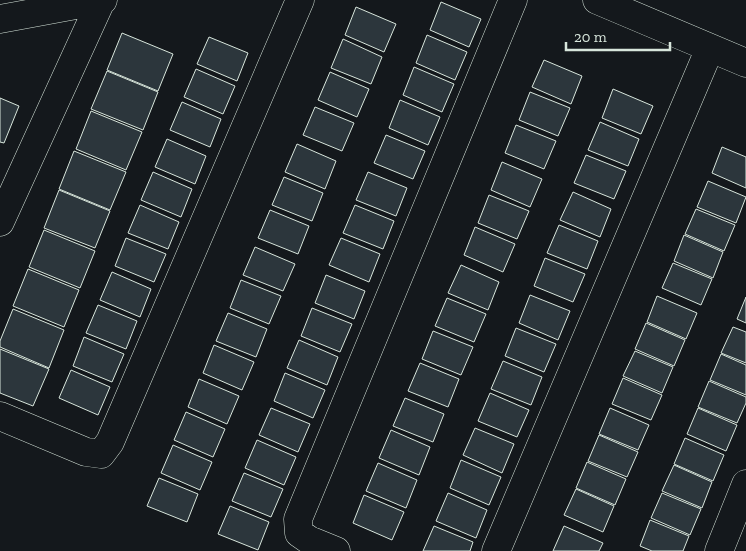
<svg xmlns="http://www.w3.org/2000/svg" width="746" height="551" viewBox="0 0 746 551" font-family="'Zilla Slab',serif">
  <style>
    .building { fill: #2c363c; stroke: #d8e6dc }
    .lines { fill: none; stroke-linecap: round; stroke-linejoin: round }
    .street-casing { stroke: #d8e6dc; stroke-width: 29 }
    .street { stroke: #14181c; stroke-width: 28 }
  </style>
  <rect width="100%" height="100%" fill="#14181c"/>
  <path class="building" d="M441,2l40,17 -12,28 -39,-17z
    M356,7l40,17 -12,28 -39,-17z
    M122,33l51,21 -15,37 -51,-21z
    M427,35l40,17 -12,28 -39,-17z
    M209,37l39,16 -11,28 -40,-17z
    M343,39l39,18 -11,27 -40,-16z
    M544,60l38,16 -11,28 -39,-17z
    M414,67l40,17 -12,28 -39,-17z
    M196,69l39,17 -12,28 -39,-17z
    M107,71l51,21 -15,38 -52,-21z
    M330,72l39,17 -12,28 -39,-17z
    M613,89l40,17 -12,28 -39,-16z
    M530,92l40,16 -12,28 -39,-16z
    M0,98l19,8 -15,37 -4,-1z
    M400,100l40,17 -12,28 -39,-17z
    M182,102l39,17 -11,28 -40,-17z
    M315,107l39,16 -12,28 -39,-16z
    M91,111l51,21 -16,38 -50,-21z
    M600,122l39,17 -11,27 -40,-16z
    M516,125l40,16 -12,28 -39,-16z
    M386,135l39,16 -12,28 -39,-16z
    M167,139l39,17 -11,28 -40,-17z
    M297,144l39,17 -11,28 -40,-17z
    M722,147l24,10v31l-34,-15z
    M74,151l52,21 -16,38 -51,-21z
    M586,155l40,16 -12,28 -40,-16z
    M502,162l40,17 -12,28 -39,-17z
    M153,172l39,17 -11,28 -40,-17z
    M368,172l39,16 -11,28 -40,-16z
    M284,177l39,16 -11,28 -40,-16z
    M708,181l38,16 -10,26 -39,-16z
    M59,190l51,21 -15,37 -51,-20z
    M573,192l38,17 -11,28 -40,-17z
    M489,195l40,16 -12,28 -39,-16z
    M140,205l39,17 -11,27 -40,-16z
    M355,205l39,16 -11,28 -40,-16z
    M696,209l39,16 -11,26 -39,-17z
    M270,210l39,16 -11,28 -40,-16z
    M559,225l39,16 -11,28 -40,-16z
    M475,227l40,17 -12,28 -39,-17z
    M44,230l51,21 -15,37 -51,-21z
    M684,235l39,17 -10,26 -39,-17z
    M126,238l40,16 -12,28 -39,-16z
    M341,238l39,16 -11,28 -40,-17z
    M255,247l40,17 -12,27 -40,-16z
    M545,258l40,16 -12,28 -39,-16z
    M673,263l39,16 -11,26 -39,-17z
    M461,265l38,17 -11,28 -40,-17z
    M28,269l51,21 -15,37 -51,-21z
    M112,272l39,17 -11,28 -40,-17z
    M326,275l39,16 -11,28 -39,-16z
    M241,280l40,16 -12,28 -39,-16z
    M530,295l40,16 -12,29 -39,-17z
    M657,296l40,17 -11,26 -39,-17z
    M746,297v26l-9,-4z
    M447,298l39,16 -12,28 -39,-16z
    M98,305l39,16 -11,28 -40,-16z
    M312,308l40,16 -12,28 -39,-16z
    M13,309l51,21 -15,38 -49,-21v-6z
    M228,313l39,16 -11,28 -40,-16z
    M646,323l39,17 -11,26 -39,-17z
    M733,327l13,5v31l-25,-10z
    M516,328l40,16 -12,28 -39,-16z
    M433,331l40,16 -12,28 -39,-16z
    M84,337l40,17 -12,28 -39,-16z
    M299,340l39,17 -11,28 -40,-17z
    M214,345l40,17 -12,28 -39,-17z
    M0,349l49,20 -16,37 -33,-13z
    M635,351l38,16 -11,26 -39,-17z
    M721,354l25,11v30l-36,-15z
    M503,361l39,16 -11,28 -40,-16z
    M420,363l39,16 -11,28 -40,-16z
    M71,370l39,17 -12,28 -39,-17z
    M285,373l40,17 -12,28 -39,-17z
    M623,378l39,17 -11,25 -39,-16z
    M199,379l40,17 -12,28 -39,-17z
    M709,381l37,16v6l-9,20 -39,-16z
    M490,393l39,17 -12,27 -39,-16z
    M405,398l39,16 -11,28 -40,-16z
    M271,408l39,16 -12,28 -39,-17z
    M610,408l39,17 -11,25 -39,-16z
    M698,408l39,17 -11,26 -39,-17z
    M186,412l39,17 -12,28 -39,-17z
    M475,428l39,16 -12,29 -39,-18z
    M391,430l39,17 -11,28 -40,-17z
    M599,435l39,17 -11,25 -39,-16z
    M685,438l39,17 -11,26 -39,-17z
    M257,440l39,17 -12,28 -39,-17z
    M173,445l39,17 -12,28 -39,-17z
    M461,460l40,17 -12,28 -39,-17z
    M587,462l39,17 -11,26 -39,-17z
    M378,463l39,17 -11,28 -40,-17z
    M674,465l38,17 -10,26 -40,-17z
    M244,473l39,16 -12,28 -39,-16z
    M159,478l39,16 -11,28 -40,-16z
    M576,489l38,17 -11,26 -39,-17z
    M448,493l39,17 -11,28 -40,-17z
    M662,493l39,16 -11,26 -39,-17z
    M364,495l40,17 -12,28 -39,-17z
    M230,506l39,16 -11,28 -40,-16z
    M650,520l39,16 -6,15h-31l-12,-5z
    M434,526l39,16 -3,9h-47z
    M564,526l39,17 -4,8h-46z"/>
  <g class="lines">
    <defs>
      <path id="street" d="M597,0l149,63
        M0,19l103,-19
        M0,222l101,-221
        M0,416l86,36 15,2 9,-12 190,-442
        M336,551l-27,-11 -10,-7 -1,-14 215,-519
        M496,551l214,-503
        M719,551l27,-67"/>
    </defs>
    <use href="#street" class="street-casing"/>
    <use href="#street" class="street"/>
  </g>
  <path d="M566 42v8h104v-8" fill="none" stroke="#d8e6dc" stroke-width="2.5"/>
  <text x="574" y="42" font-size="15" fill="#d8e6dc" stroke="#14181c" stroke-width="4" paint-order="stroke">20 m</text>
</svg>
